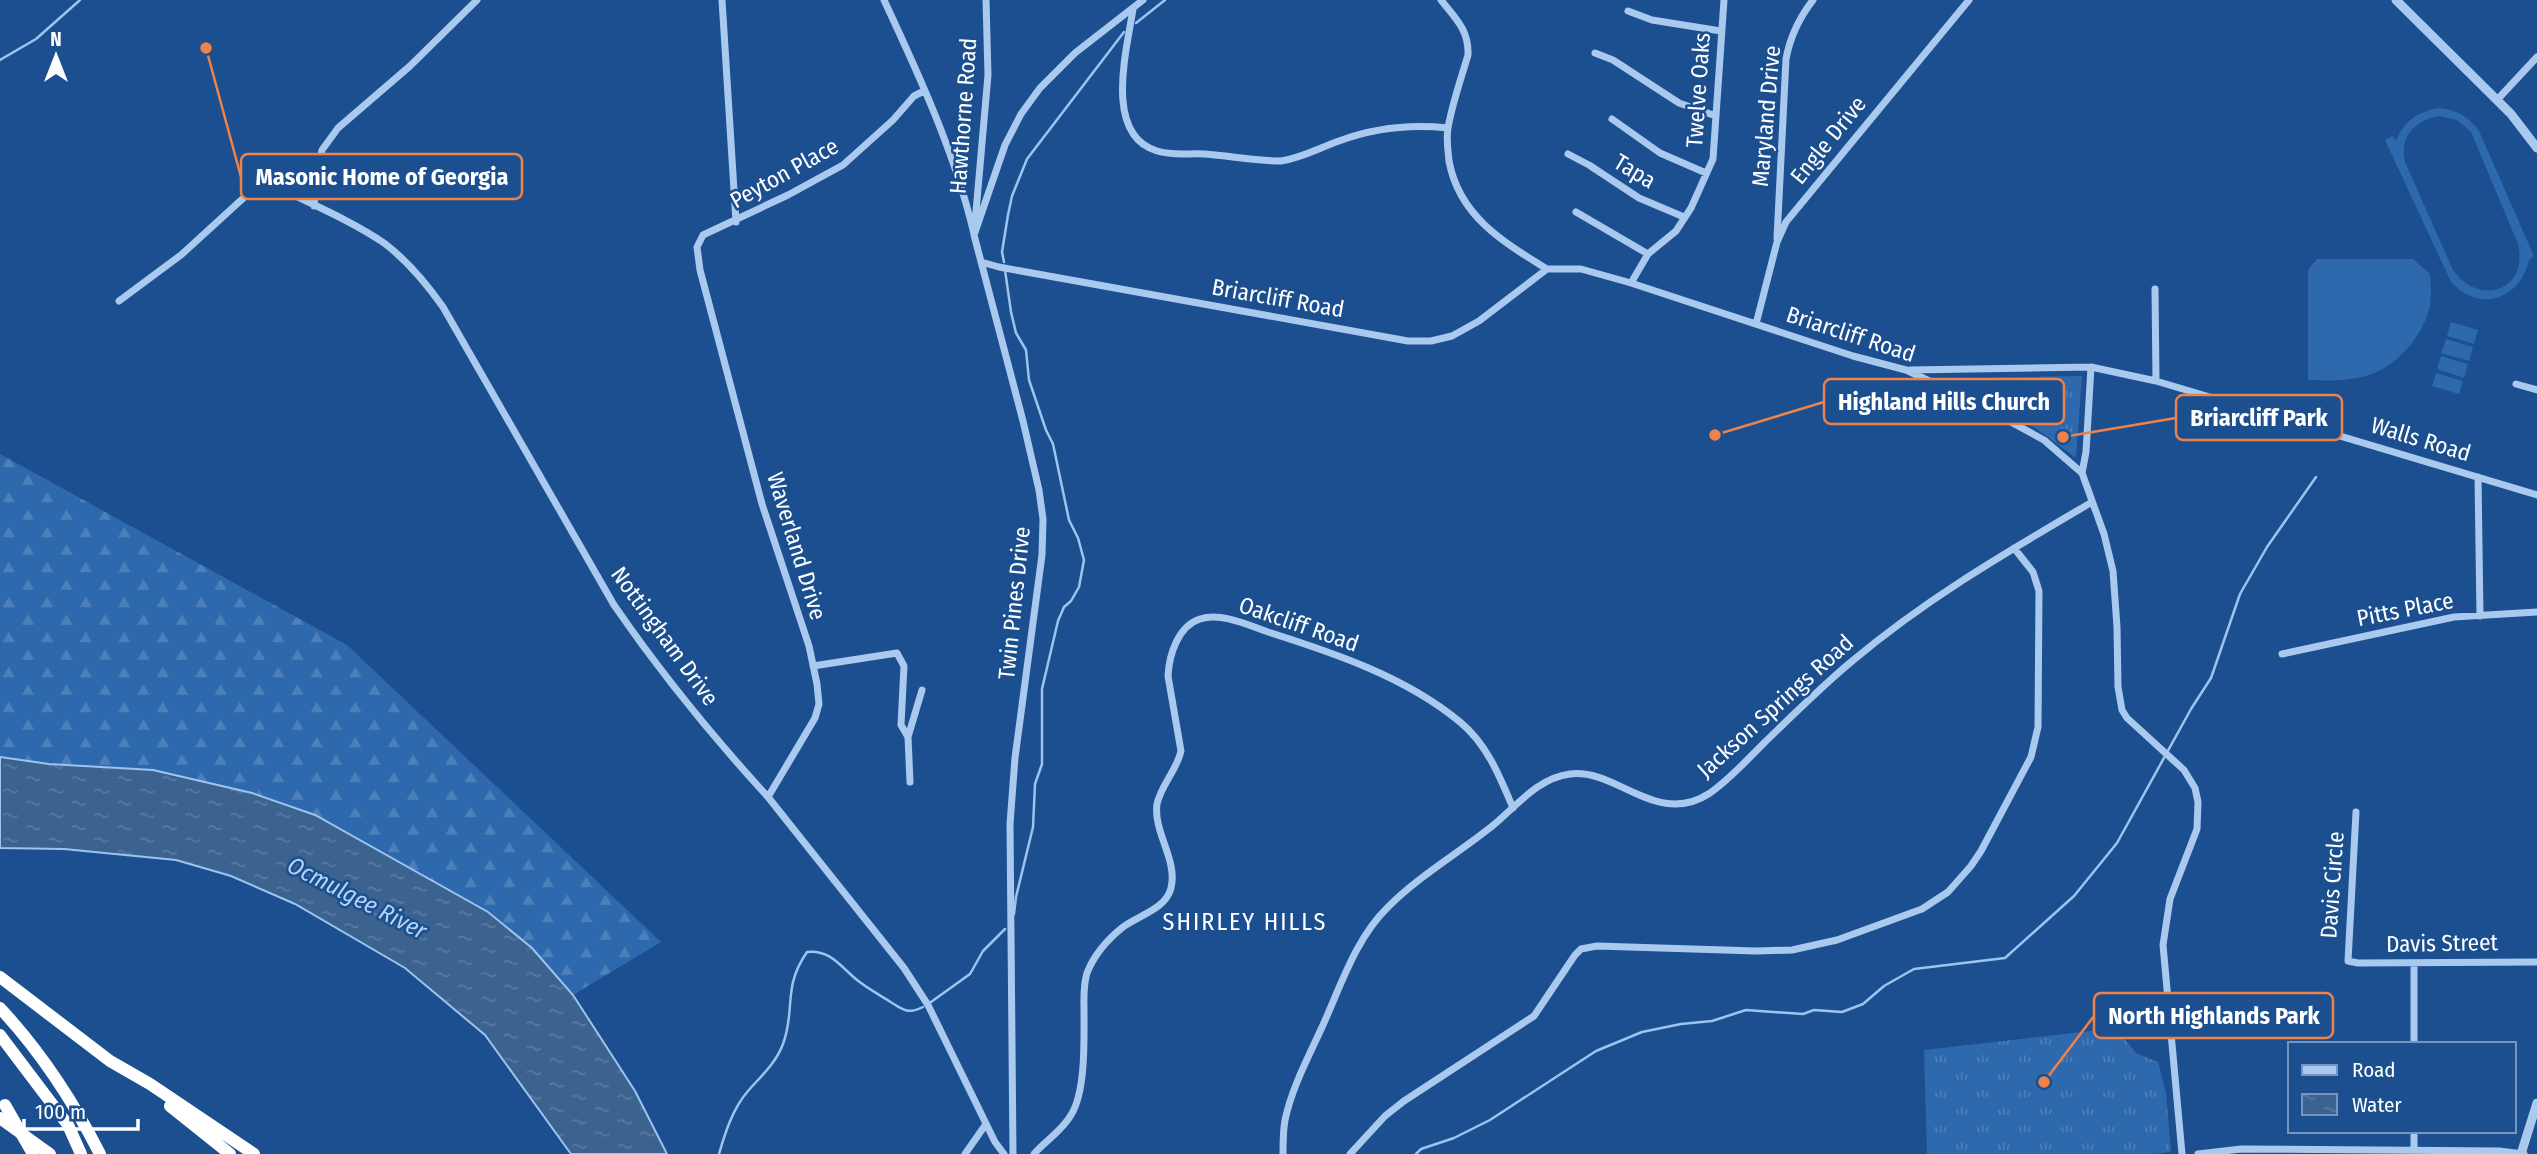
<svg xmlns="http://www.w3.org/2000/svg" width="2537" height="1154" viewBox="0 0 2537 1154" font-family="'Fira Sans Condensed',sans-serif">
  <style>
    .grass { fill: url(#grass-tufts) }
    .forest { fill: url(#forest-firs) }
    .pitch { fill: #2e69ad; fill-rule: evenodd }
    .water { fill: url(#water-ripples); stroke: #9cc4f0; stroke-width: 2 }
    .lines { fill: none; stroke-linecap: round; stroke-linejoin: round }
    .stream { stroke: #9cc4f0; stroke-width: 2.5 }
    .minor { stroke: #a9c9ee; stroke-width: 7 }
    .tertiary { stroke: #a9c9ee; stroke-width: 9 }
    .motorway { stroke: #fff; stroke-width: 12 }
    .motorway-bridge { stroke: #fff; stroke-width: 12 }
    .labels { text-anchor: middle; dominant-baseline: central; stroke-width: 5; stroke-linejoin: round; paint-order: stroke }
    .street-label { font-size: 23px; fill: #fff; stroke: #1b4f8f }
    .water-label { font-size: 24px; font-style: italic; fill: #b5d3f5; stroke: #1b4f8f }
    .neighbourhood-label { font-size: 24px; letter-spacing: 2px; fill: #fff; stroke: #1b4f8f }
    .leader { fill: none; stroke: #ee8249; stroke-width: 2.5 }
    .callout-dot { fill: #ee8249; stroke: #1b4f8f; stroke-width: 2.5 }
    .callout { fill: #1b4f8f; stroke: #ee8249; stroke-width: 2.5 }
    .callout-label { font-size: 24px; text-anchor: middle; font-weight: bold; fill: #fff }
  </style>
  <defs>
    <pattern id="grass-tufts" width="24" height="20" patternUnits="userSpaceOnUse" patternTransform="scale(1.75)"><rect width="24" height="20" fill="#2e69ad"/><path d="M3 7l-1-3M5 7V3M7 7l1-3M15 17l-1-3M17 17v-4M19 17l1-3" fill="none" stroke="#4d80b9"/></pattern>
    <pattern id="forest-firs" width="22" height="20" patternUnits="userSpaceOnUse" patternTransform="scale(1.75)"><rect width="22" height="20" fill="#2e69ad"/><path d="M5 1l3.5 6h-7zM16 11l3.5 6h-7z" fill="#4d80b9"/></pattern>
    <pattern id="water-ripples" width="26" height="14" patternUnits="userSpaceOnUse" patternTransform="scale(1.75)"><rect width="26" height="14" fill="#3c6290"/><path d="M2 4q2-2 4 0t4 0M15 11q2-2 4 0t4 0" fill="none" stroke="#597aa1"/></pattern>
  </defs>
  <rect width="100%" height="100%" fill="#1b4f8f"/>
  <path class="grass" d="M2082,376l-6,82 -57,-42 -82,-37z
    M2116,1028l20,25 22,9 8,31 5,59 -16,2h-228l-3,-104z"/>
  <path class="forest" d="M0,454l347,191 314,297 -88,53 -41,-47 -148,-94 -69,-39 -266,-51 -49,-7z"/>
  <path class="pitch" d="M2437,108c19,1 31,8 42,23l55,125 -5,4c-9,40 -50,53 -78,22l-66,-142 8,-4 3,5c8,-20 20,-28 41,-33zM2439,116l18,4 14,12 47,112c11,46 -38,64 -65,26l-48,-108c-6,-25 10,-42 34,-46z
    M2317,259h96l17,15c1,13 2,27 -2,39 -8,26 -33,54 -59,62 -19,6 -41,6 -61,5v-110z
    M2451,322l27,8 -4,14 -27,-8z
    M2446,339l27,8 -4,14 -28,-8z
    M2441,356l27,8 -4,14 -27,-9z
    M2436,373l27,8 -4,13 -27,-8z"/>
  <path class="water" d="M0,757l49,7 104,6 99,23 63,22 173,97 44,36 41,47 62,96 32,63h-96l-86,-119 -80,-67 -110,-64 -64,-28 -55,-16 -112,-11 -64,-1z"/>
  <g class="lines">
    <path class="stream" d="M1136,23l29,-23
      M0,60l36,-21 44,-39
      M1004,262l-2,-10 6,-37 4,-19 15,-37 97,-127
      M1005,270l6,42 5,21 10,17 3,30 17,50 7,14 16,76 9,18 6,22 -5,27 -8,14 -7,6 -6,14 -16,68v75l-7,20 -2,43 -17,70 -2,17
      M931,1002l39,-28 13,-23 22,-22
      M719,1154c6,-21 14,-46 29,-63 13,-15 28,-28 35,-47 13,-35 -1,-56 24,-92 23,-3 34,15 50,28 10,8 21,14 32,21 13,8 18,14 34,6
      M1416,1154l5,-5 33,-11 36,-18 106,-69 46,-19 39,-8 31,-3 34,-11 57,4 11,-4 28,2 21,-8 21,-18 30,-17 91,-11 69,-62 43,-53 74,-134 20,-31 29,-84 27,-47 49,-70"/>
    <path class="minor" d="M722,0l14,222
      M884,0c35,75 71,153 90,234
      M1441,0c15,19 28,30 27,55 -7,24 -16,49 -20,73 -2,11 0,22 1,33 10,55 54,81 98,108
      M1133,9c-6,40 -30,126 24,142 15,5 33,2 48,3 26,2 51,7 76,7 21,-3 38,-13 58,-20 35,-13 71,-17 109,-13
      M1628,11l24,9 69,11
      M1595,53l18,7 66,43 37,13
      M2497,100l40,-43
      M1612,119l48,34 46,20
      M1568,154l21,11 50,33 45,19
      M314,206l3,-30 5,-26 16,-22 72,-62 67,-66
      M1576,212l72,42
      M975,223l13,-148 -2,-75
      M1777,238l9,-179c4,-22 13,-41 27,-59
      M981,262l18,5 409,74h23l21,-5 27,-15 68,-52h34l50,14 222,73 53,14 68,32 70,38 38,33 22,61 9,37 4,56 1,60 4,23 5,8 57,52 11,18 3,14 -1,27 -27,70 -7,46 19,209
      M1631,283l17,-29 28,-23 15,-23 22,-49 11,-159
      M2155,289l1,92
      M119,301l62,-46 82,-75c37,19 88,40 121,63 24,18 42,40 59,64l171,298c46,67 99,132 154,192l136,171 24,37 67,137 9,12
      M1756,324l21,-82 9,-20 183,-222
      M1910,370l181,-3 65,14 381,114
      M2516,384l21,6
      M2082,473l4,-21 5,-85
      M2478,477l2,139
      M2282,654l172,-37 83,-5
      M813,666l84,-13 7,13 -3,59 7,12 2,45
      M908,737l14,-47
      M768,797l47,-79 4,-14 -2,-20 -8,-38 -47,-142 -62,-234 -3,-23 6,-12 85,-40 55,-30 50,-45 21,-24 10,-5
      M2356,812l-8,149 10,2 179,-1
      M2414,963v81
      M965,1154l21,-30
      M1013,1154l-3,-330 5,-66 27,-203 1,-36 -4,-29 -16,-69 -49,-186 31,-90 16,-31 19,-26 35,-35 68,-53
      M1034,1154c12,-14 28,-23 37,-39 15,-24 13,-76 13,-105 0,-13 -1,-24 3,-37 7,-18 21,-34 36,-46 16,-12 43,-18 48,-39 7,-28 -18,-56 -14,-84 4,-19 20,-34 24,-53l-13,-75c1,-21 10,-50 32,-57 21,-7 48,6 68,13 66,21 138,45 192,90 27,22 40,55 53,86
      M1283,1154c0,-11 0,-23 2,-34 7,-33 24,-64 38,-95 18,-40 33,-87 65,-118 31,-31 69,-53 103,-80 24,-19 46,-49 79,-53 47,-6 87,54 140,19 20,-14 37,-33 54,-50 29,-28 57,-56 87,-81 76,-64 156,-110 241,-160
      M1350,1154l35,-38 19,-15 130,-85 41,-61 6,-6 16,-3 159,5 36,-1 45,-10 85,-31 26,-17 23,-26 10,-15 50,-94 7,-30 1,-136 -6,-19 -19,-24
      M2198,1154l43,-5 258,2 25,3
      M2414,1154v-23"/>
    <path class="tertiary" d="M2396,0l115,114 26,34
      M2521,1154l16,-51"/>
    <path class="motorway" d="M0,977l110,84 40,23 104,70
      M0,1008c40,43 73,93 100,146
      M0,1035l68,90 13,29
      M170,1106l60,48
      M0,1118l50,36"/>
    <path class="motorway-bridge" d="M5,1105l28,49"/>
  </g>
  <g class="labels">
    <g class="street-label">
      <text transform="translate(1698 90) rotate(-86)">Twelve Oaks</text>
      <text transform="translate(963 116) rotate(-86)">Hawthorne Road</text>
      <text transform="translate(1766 116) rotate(-85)">Maryland Drive</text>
      <text transform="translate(1828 140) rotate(-51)">Engle Drive</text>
      <text transform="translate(1635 171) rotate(31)">Tapa</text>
      <text transform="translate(784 173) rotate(-29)">Peyton Place</text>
      <text transform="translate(1278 298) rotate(10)">Briarcliff Road</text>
      <text transform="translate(1851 334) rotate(18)">Briarcliff Road</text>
      <text transform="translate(2421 439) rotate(17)">Walls Road</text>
      <text transform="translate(797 546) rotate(73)">Waverland Drive</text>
      <text transform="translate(1014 603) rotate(-84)">Twin Pines Drive</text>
      <text transform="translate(2405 609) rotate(-11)">Pitts Place</text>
      <text transform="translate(1299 624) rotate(19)">Oakcliff Road</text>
      <text transform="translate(665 636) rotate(54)">Nottingham Drive</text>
      <text transform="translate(1775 706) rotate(-42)">Jackson Springs Road</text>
      <text transform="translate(2332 885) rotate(-86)">Davis Circle</text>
      <text transform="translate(2442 943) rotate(-1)">Davis Street</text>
    </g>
    <g class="water-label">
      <text transform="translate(357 898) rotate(27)">Ocmulgee River</text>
    </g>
    <g class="neighbourhood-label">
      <text x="1245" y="922">SHIRLEY HILLS</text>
    </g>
  </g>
  <path class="leader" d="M206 48L241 177M1715 435L1824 402M2063 437L2176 418M2044 1082L2094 1016"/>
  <g class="callout-dot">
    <circle cx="206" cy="48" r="7"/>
    <circle cx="1715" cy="435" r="7"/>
    <circle cx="2063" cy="437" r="7"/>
    <circle cx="2044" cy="1082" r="7"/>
  </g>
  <g class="callout">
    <rect x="241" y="154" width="281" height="45" rx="7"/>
    <rect x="1824" y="379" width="240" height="45" rx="7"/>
    <rect x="2176" y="395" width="166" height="45" rx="7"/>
    <rect x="2094" y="993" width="239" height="45" rx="7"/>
  </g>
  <g class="callout-label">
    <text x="382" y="185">Masonic Home of Georgia</text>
    <text x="1944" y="410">Highland Hills Church</text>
    <text x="2259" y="426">Briarcliff Park</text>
    <text x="2214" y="1024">North Highlands Park</text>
  </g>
  <rect x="2288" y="1042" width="228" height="91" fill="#1b4f8f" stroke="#7695bc" stroke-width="2"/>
  <rect x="2302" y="1065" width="35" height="10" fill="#a9c9ee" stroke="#7695bc" stroke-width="2"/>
  <text x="2352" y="1077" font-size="21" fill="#ffffff">Road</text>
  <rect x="2302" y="1094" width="35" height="21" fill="url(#water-ripples)" stroke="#7695bc" stroke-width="2"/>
  <text x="2352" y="1112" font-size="21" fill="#ffffff">Water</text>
  <g transform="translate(56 56)" stroke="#1b4f8f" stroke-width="5" paint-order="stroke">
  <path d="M0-5L12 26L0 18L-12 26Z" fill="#ffffff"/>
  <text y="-10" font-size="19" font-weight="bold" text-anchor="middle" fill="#ffffff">N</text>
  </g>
  <path d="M24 1119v10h114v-10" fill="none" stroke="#ffffff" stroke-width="3.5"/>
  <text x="35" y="1119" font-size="21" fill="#ffffff" stroke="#1b4f8f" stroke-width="5" paint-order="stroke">100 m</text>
</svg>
